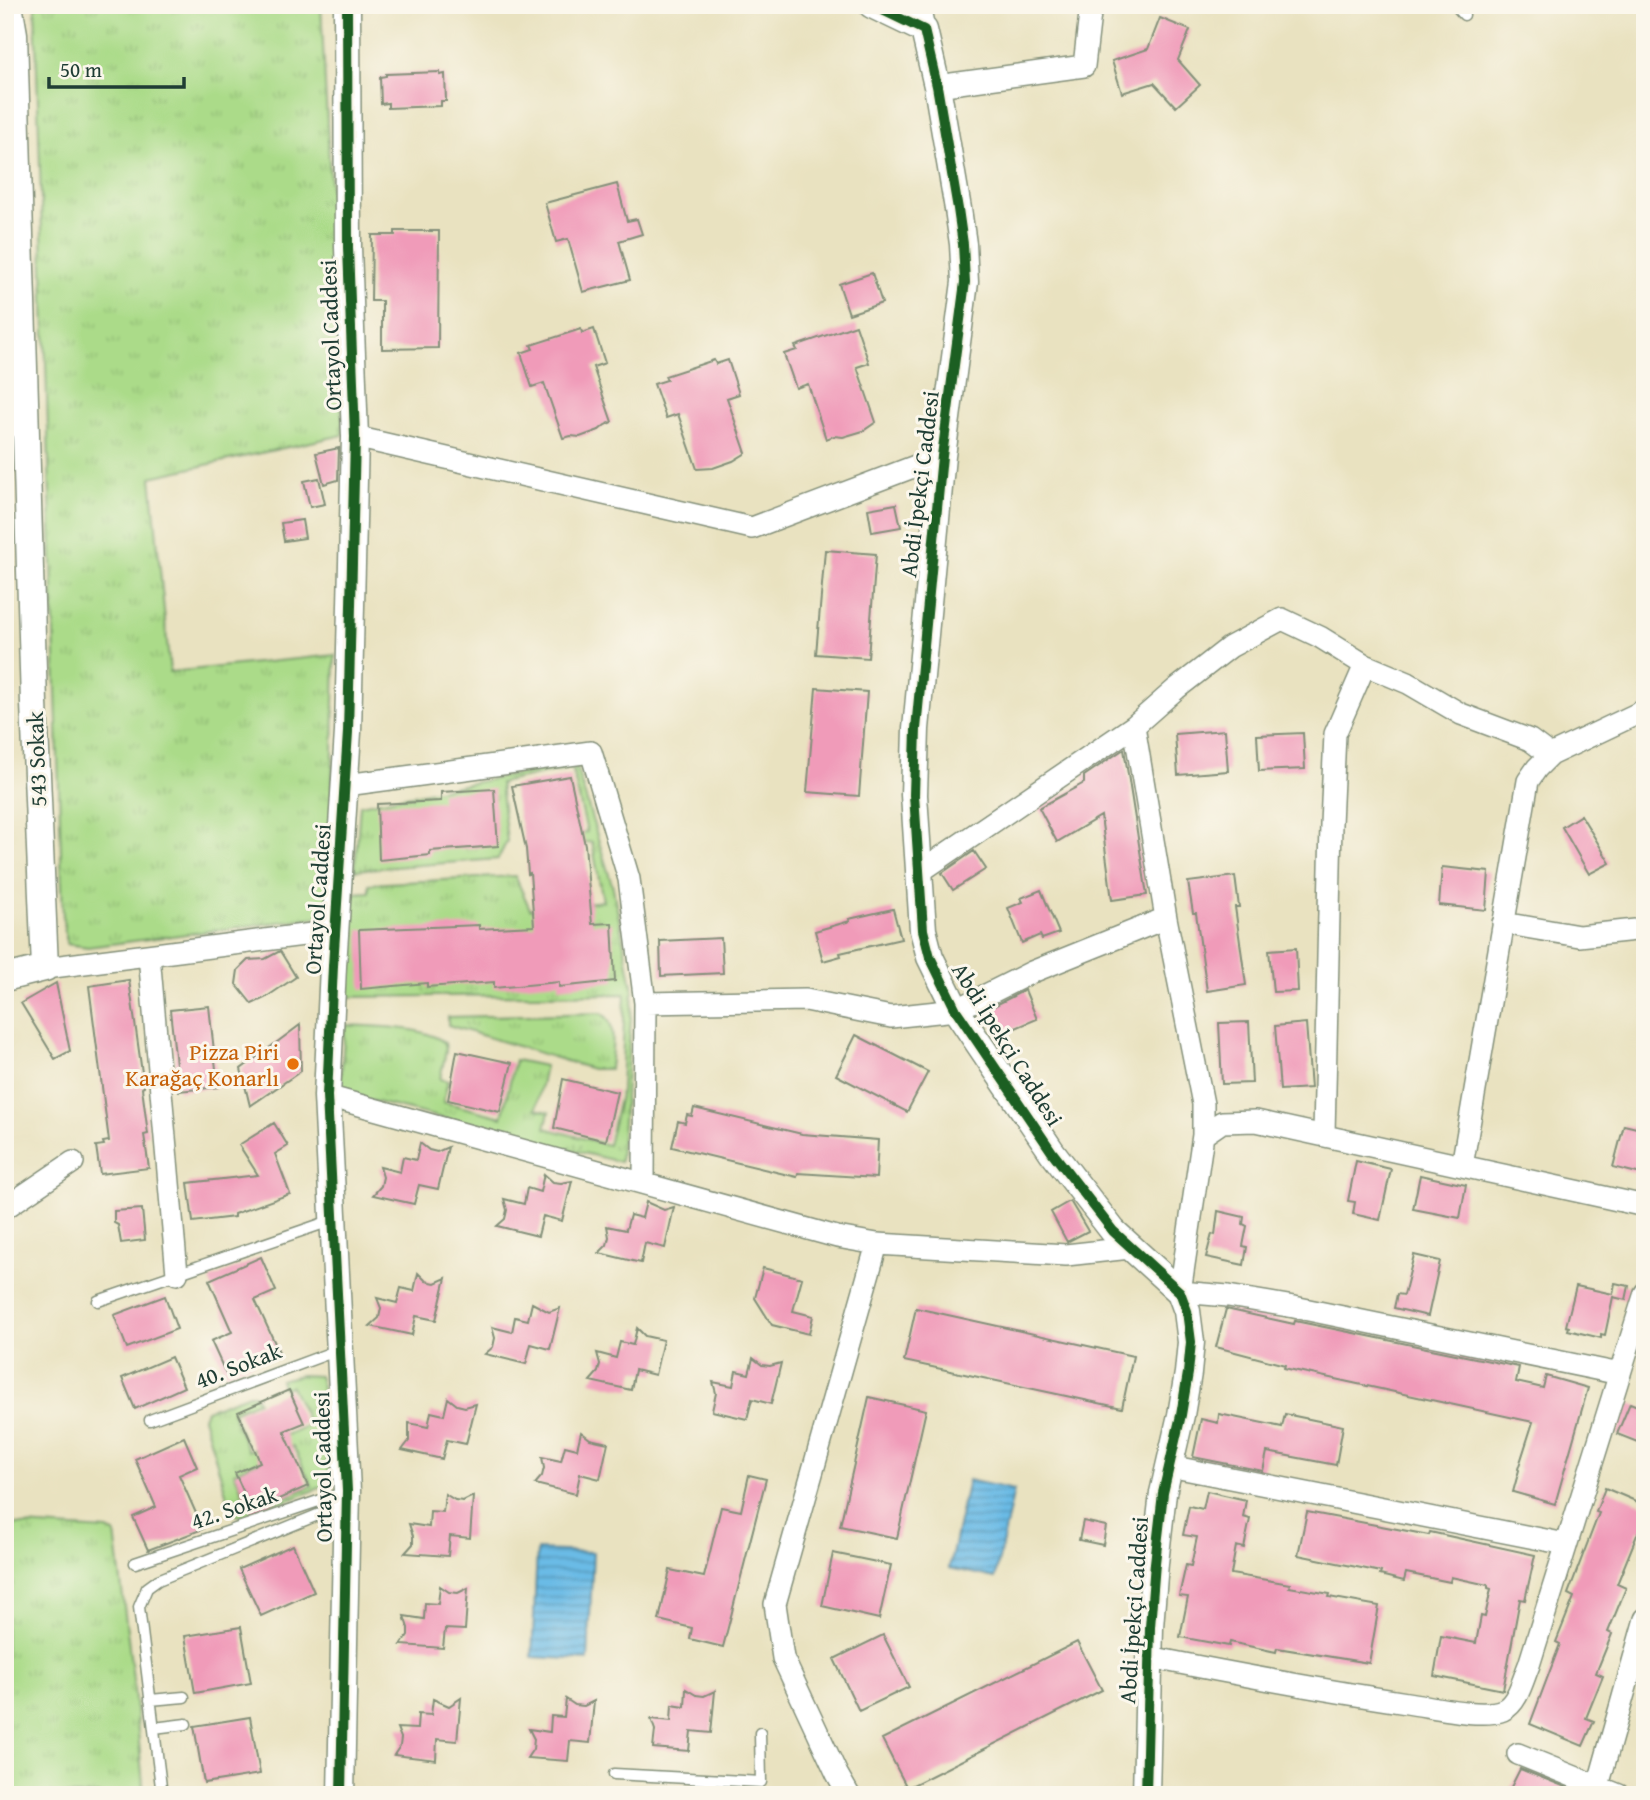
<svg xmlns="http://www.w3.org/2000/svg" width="1650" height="1800" viewBox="0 0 1650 1800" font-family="'Gentium Book Plus',serif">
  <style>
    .grass { fill: url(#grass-tufts); stroke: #658c5e; stroke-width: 2; fill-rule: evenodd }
    .water { fill: url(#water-rules); stroke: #457c8d; stroke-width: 2 }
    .building { fill: #f09bb9 }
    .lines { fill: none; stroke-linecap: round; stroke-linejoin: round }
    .service-casing { stroke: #84907a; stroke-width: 13 }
    .minor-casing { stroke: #84907a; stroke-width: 24 }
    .tertiary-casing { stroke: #84907a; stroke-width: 29 }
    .service { stroke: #fff; stroke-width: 10 }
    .minor { stroke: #fff; stroke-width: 21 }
    .tertiary { stroke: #fff; stroke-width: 26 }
    .cycleway-casing { stroke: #fbf7ec; stroke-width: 15 }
    .cycleway { stroke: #1b5e20; stroke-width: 10 }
    .food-dot { fill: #e8710a; stroke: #fbf7ec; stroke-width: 2.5 }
    .labels { text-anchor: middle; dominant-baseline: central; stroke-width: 6; stroke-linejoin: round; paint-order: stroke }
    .street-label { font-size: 23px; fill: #1f3d34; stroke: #fbf7ec }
    .food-label { font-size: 23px; fill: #c56008; stroke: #fbf7ec; text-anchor: end }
  </style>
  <defs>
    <pattern id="grass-tufts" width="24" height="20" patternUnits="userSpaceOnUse" patternTransform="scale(1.75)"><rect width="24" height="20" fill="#abdb89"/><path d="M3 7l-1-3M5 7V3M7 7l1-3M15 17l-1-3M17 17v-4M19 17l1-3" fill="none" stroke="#93bd77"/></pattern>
    <pattern id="water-rules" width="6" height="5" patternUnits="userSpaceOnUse" patternTransform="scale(1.75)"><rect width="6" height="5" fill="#6bbbe6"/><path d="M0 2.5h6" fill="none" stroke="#5799bb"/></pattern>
  </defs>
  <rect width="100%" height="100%" fill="#fbf7ec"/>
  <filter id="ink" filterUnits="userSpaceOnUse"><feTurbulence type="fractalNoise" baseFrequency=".0143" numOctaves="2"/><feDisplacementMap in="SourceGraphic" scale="14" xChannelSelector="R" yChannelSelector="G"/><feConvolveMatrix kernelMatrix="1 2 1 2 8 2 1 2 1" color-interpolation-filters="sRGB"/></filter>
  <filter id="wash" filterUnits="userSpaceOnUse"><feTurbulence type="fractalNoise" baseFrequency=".00686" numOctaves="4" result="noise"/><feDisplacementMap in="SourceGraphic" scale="28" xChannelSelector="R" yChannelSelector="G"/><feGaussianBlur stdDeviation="1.57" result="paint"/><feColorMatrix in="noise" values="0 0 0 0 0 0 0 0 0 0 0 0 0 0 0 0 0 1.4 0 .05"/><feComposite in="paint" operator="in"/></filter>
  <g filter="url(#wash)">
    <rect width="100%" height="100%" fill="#e9e2c0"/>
    <path class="grass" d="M35,5h286l22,430 -192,42 19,195 165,-17 -5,241 -12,21 -230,30 -21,-3 -4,-24z
      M575,763l38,125 20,103 -13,171 -280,-69 5,-68c28,2 77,0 100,18l1,8 -6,28 8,2 -5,21 59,15 13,-57 30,6 -9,43 13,3 -4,16 63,17 13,-54 4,-97 -278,3 7,-104 15,-1v-8l146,-8 15,33 73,-8 -11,-59 -65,4 -2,-5 62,-9 -15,-64 -72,15 7,58 -9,18 -143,11 5,-65z
      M601,1013c18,9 10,39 9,56h-18l-144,-44v-8z
      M301,1375l18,1 3,10 7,93 -4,7 -81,32 -12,-5 -29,-96 3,-7 43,-16h5l4,7 -26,11 16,39 61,-26 -18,-39 -7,2 -4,-8zM293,1446l19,40 -61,26 -17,-40z
      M5,1524l102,6 8,3 18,146 11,116h-139z"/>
    <path class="water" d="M968,1480l46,10 -19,88 -46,-10z
      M537,1550l56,2 -5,108 -56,-3z"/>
    <g id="blocks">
      <path class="building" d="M1160,18l30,12 -12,30 22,25 -24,22 -22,-24 -32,10 -10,-32 36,-12z
        M440,72v3l5,-1 1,27h-5v5l-53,2v-5l-7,1 -1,-27 6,-1v-2z
        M617,184l10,37 10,-2 5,15 -23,7 11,39 -47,12 -15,-53 -12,3 -11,-39z
        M395,231h44l-1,117 -56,1v-48h-11l1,-66h23z
        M872,273l10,30 -33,11 -10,-30z
        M856,325l13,38 -12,4 19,55 -13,9 -20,6 -9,-1 -8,3 -18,-55 -12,4 -12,-34 13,-4 -2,-4z
        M581,329l1,4 12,-4 11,34 -12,4 19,55 -7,3 -6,5 -19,7 -9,-1 -8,2 -19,-55 -12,4 -11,-34 12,-4 -2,-4z
        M714,360l2,4 12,-4 11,34 -12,4 19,55 -13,8 -20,7 -16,1 -19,-55 -12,4 -12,-34 13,-4 -2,-4z
        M339,448l-1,32 -14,4 -8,-31z
        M319,478l6,26 -15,3 -6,-26z
        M896,504l5,23 -29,5 -4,-23z
        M302,520l3,18 -21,3 -3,-18z
        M825,550l51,4 -8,104 -52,-4z
        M816,688l51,4 -8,104 -52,-4z
        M1225,730l3,41 -50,4 -3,-41z
        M1303,733l2,36 -46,2 -2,-36z
        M1124,749l23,146 -35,5 -11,-84 -44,26 -18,-34 45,-25v-7z
        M570,776l15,69 7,79 20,-1 3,58 -56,6v-5l-65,6v-6l-67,5v-4l-66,6 -2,-59 120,-5v4l55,-3 -4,-53 -2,1 -2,-25 -14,-63z
        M494,789l4,57 -68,5v4l-51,5 -2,-56 64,-3v-9z
        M1581,815l29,48 -21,11 -27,-47z
        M974,851l12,18 -33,21 -11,-17z
        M1442,867l47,5 -3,38 -47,-5z
        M1235,876l4,31h-4l11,78 -39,6 -11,-78h-3l-5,-31z
        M1041,890l18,43 -17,6 -2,-4 -18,8 -14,-35 15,-6 -2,-4z
        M893,909l8,30 -61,14 1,3 -18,5 -8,-30 35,-10 -1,-2z
        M721,938l2,35 -62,3 -1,-35z
        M1296,948l2,43 -25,1 -4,-42z
        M280,951l16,26 -31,21 -13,6 -16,-20 2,-14 10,-10 17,-1z
        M129,980l15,107 -2,1 6,46 -4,1 5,33 -49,6 -4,-28 8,-1 -1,-3 6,-1 -20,-155z
        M56,983l14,68 -15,8 -34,-56z
        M1025,990l12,29 -38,16 -11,-26z
        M209,1006l9,81 -39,4 -9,-81z
        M1249,1022l3,61 -30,1 -3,-61z
        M1306,1023l5,65 -31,2 -5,-64z
        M300,1025l1,46 -51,35 -9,-37z
        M856,1035l72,37 -21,40 -71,-37z
        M457,1051l55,12 -12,49 -52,-12z
        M563,1079l54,13 -11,49 -52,-13z
        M694,1108l108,26 76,6 -2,38 -78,-5 -1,4 -125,-30 6,-26 7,2 2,-8 5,1z
        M274,1123l14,23 -13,8 15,40 -56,20v3l-41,5 -5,-39 70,-8 -19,-30z
        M1624,1125l21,5v45l-32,-8z
        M420,1143l9,7 8,2 11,-5 -10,42 -19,-4 -5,19 -41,-9 8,-9 2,-9 -3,-10 20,5 3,-15 13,3z
        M1356,1161l35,8 -11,51 -27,-6 2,-12 -7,-1z
        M544,1174l9,8 8,1 11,-2 -10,40 -19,-5 -5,20 -41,-10 8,-7 2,-9 -3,-11 20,5 3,-16 13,4z
        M1420,1175l46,10 -6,33 -47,-9z
        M1070,1201l18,30 -21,11 -16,-30z
        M646,1202l18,8 10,-3 -9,41 -20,-5 -4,20 -42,-10 8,-8 2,-8 -2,-11 19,4 4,-15 12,3z
        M142,1209l3,31 -24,3 -3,-18 -4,-2v-12z
        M1218,1211l26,6 -1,7 4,2 -4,20 4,1 -3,18 -38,-8 6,-23 3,1z
        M1414,1255l26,6 -12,55 -34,-8 3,-14 7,1z
        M261,1257l15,34 -21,9 24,52 -53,22 -15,-33 21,-9 -23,-52z
        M763,1268l39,10 -9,33 20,5 -4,18 -37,-9 -17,-27z
        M418,1273l8,8 9,2 11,-5 -10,42 -20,-4 -4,19 -42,-9 9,-8 2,-10 -4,-10 20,5 4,-15 13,3z
        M1615,1283l14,3 -3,14 -13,-3 -8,38 -4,-1v4l-33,-8 1,-3 -3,-1 10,-40 37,8z
        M165,1296l12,33 -50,19 -13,-33z
        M532,1303l17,9 11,-4 -10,41 -19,-5 -5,20 -41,-10 8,-7 2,-9 -3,-11 20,5 3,-15 13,3z
        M916,1308l217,48 -11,52 -218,-47z
        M1226,1309l68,15 1,-3 224,46 -3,15 27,6 3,-12 42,12 -33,116 -42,-12 6,-22 -1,-1 15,-47 -249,-54 1,-3 -69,-18z
        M637,1328l8,8 18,4 -8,35 -20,-5 -4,20 -41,-9 8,-9 2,-8 -3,-11 19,5 4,-16 13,3z
        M171,1357l13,30 -49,22 -13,-31z
        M753,1358l9,7 8,1 11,-3 -10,41 -19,-5 -5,20 -35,-8 4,-18 -3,-11 20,4 3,-15 13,3z
        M289,1390l15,33 -20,8 24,55 -56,25 -17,-38 25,-11 -22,-50z
        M869,1397l57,13 -29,128 -57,-12z
        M448,1398l9,7 8,2 11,-3 -10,40 -19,-4 -5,19 -40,-9 7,-9v-18l19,4 3,-15 13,3z
        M1630,1403l15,6v36l-28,-11z
        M1219,1414l63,13 3,-13 58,12 -7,39 -69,-13 -4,19 -70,-14 8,-38 17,4z
        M581,1432l9,7 18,4 -8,36 -20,-5 -4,20 -41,-10 7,-8 2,-8 -2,-11 19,4 4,-15 12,3z
        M184,1437l13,30 -18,8 24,54 -55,21 -15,-33 23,-10 -21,-48z
        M749,1475l17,4 -43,168 -33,-8 2,-11 -33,-8 11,-50 34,7 17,-70 20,4z
        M1605,1488l40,17v27l-6,-2 -22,54 9,4 -18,44 4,2 -16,39 7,3 -17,42 8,3 -11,25 -53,-22 30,-80 -4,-2 18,-45 -6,-3 31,-81 -3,-1z
        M1207,1491l39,9 -3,17 7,2 -6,29 -8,-2 -5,28 59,10 -1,3 41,7 -1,3 50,9 -10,57 -92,-15 -1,4 -46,-10 -1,4 -49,-9 8,-40 -9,-1 7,-31 5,1 6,-29 -14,-2 6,-29 14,3z
        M445,1494l10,6 8,1 10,-5 -3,42 -20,-2 -2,20 -43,-3 8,-9v-8l-4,-12 20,3 1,-16 13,1z
        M1307,1512l122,23 1,-3 105,23 -10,45 -5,-1 -17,91 -69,-14 7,-40 35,7 5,-27 4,1 6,-28 -3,-1v-3l-37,-8 -1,5 -44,-9 -2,8 -24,-6 1,-3 -83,-17z
        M1083,1521l23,5 -3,19 -24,-5z
        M293,1545l21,47 -53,24 -22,-47z
        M833,1553l58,12 -12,54 -57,-13z
        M440,1586l9,6 9,1 10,-5 -3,42 -20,-1 -2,19 -42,-3 7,-10v-7l-4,-12 20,3 1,-16 13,1z
        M241,1627l10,56 -56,10 -10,-57z
        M883,1635l26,52 -50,24 -25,-52z
        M1077,1642l25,48 -195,98 -25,-49z
        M686,1689l10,6 8,1 11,-5 -4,42 -20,-2 -2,20 -36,-3 2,-18 -4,-11 20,2 1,-16 13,2z
        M461,1698l-4,43 -20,-2 -1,21 -42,-5 6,-9 1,-8 -4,-10 20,1 1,-15 13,1 2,-16 16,7z
        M566,1699l9,6 9,1 10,-5 -4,42 -20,-2 -2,20 -41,-3 6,-9 1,-10 -5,-10 21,3 1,-16 13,1z
        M250,1717l10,57 -56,9 -10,-57z
        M1520,1769l53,21 8,5h-74z"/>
    </g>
  </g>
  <g filter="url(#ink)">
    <use href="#blocks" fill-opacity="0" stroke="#84907a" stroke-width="2"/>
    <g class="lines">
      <defs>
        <path id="service" d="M1455,5l9,10
          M98,1301l235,-81
          M150,1420l188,-70
          M135,1563l210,-71
          M150,1700l34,-3
          M154,1728l32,-4
          M614,1774l147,8 -1,-49
          M162,1795l-23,-188 8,-19 11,-8 189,-77"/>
        <path id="minor" d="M919,5l5,25
          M937,86l147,-20 7,-61
          M355,437l397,91 190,-72
          M1134,726l42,-37 54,-42 52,-28 38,18 45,28 43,18 53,31 69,26 20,15
          M346,785l245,-33 38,127 16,124
          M1166,918l37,186v31
          M1503,923l76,13 66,-7
          M149,955l28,319
          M45,968l290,-37
          M327,1096l510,141 40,7 189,11 64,-7
          M1324,1134l7,-310 4,-90 30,-69
          M1462,1166l66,-385 9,-13 13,-13 95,-45
          M644,1183l1,-180 161,-3 85,17 65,-7 76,-38 134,-54 -32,-192 -216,147
          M5,1208l68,-46
          M1620,1374l-326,-67 -66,-11 -48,-4 23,-157 19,-13 34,-1 389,85
          M1169,1466l397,78
          M1149,1657c86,17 172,33 258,46 23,3 75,16 96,7 15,-7 20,-31 26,-45l116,-372
          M1518,1754l101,41
          M1598,1786l47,-167
          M849,1795l-12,-21 -54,-116 -8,-54 102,-360"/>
        <path id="tertiary" d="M872,5l52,25 13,56 21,123 5,35 2,38 -23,174 -26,273 -2,66 9,135 7,27 26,53 96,142 61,79 67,61 7,19 4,31 -3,31 -7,42 -18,78 -8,70 -5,64 -4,168
          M5,978l40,-10 -11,-265 -20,-669 -5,-29
          M341,1795l6,-304 -20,-395 6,-130 15,-234 7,-295 -7,-190 -1,-242"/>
      </defs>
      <use href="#service" class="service-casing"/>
      <use href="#minor" class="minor-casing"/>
      <use href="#tertiary" class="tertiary-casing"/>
      <use href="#service" class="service"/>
      <use href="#minor" class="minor"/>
      <use href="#tertiary" class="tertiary"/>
      <defs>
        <path id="cycleway" d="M872,5l52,25 13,56 21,123 5,35 2,38 -23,174 -26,273 -2,66 9,135 7,27 26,53 96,142 61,79 67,61 7,19 4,31 -3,31 -7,42 -18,78 -8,70 -5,64 -4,168
          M341,1795l6,-304 -20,-395 6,-130 15,-234 7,-295 -7,-190 -1,-242"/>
      </defs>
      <use href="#cycleway" class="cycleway-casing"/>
      <use href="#cycleway" class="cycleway"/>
    </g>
  </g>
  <circle class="food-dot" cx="293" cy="1064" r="7"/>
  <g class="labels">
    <g class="street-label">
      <text transform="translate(330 335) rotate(-92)">Ortayol Caddesi</text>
      <text transform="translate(919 484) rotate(-83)">Abdi İpekçi Caddesi</text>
      <text transform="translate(36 759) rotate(-92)">543 Sokak</text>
      <text transform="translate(317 899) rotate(-86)">Ortayol Caddesi</text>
      <text transform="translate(1008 1044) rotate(58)">Abdi İpekçi Caddesi</text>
      <text transform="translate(238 1365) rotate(-21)">40. Sokak</text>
      <text transform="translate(322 1467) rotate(-91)">Ortayol Caddesi</text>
      <text transform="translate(234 1507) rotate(-19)">42. Sokak</text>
      <text transform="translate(1133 1610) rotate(-86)">Abdi İpekçi Caddesi</text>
    </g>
    <g class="food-label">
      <text x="279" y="1051">Pizza Piri<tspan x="279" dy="26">Karağaç Konarlı</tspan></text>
    </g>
  </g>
  <rect width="1650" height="1800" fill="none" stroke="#fbf7ec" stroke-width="28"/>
  <path d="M49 77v10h135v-10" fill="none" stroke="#1f3d34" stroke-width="3.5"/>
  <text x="60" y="77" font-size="21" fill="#1f3d34" stroke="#fbf7ec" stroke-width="5" paint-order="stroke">50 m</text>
</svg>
